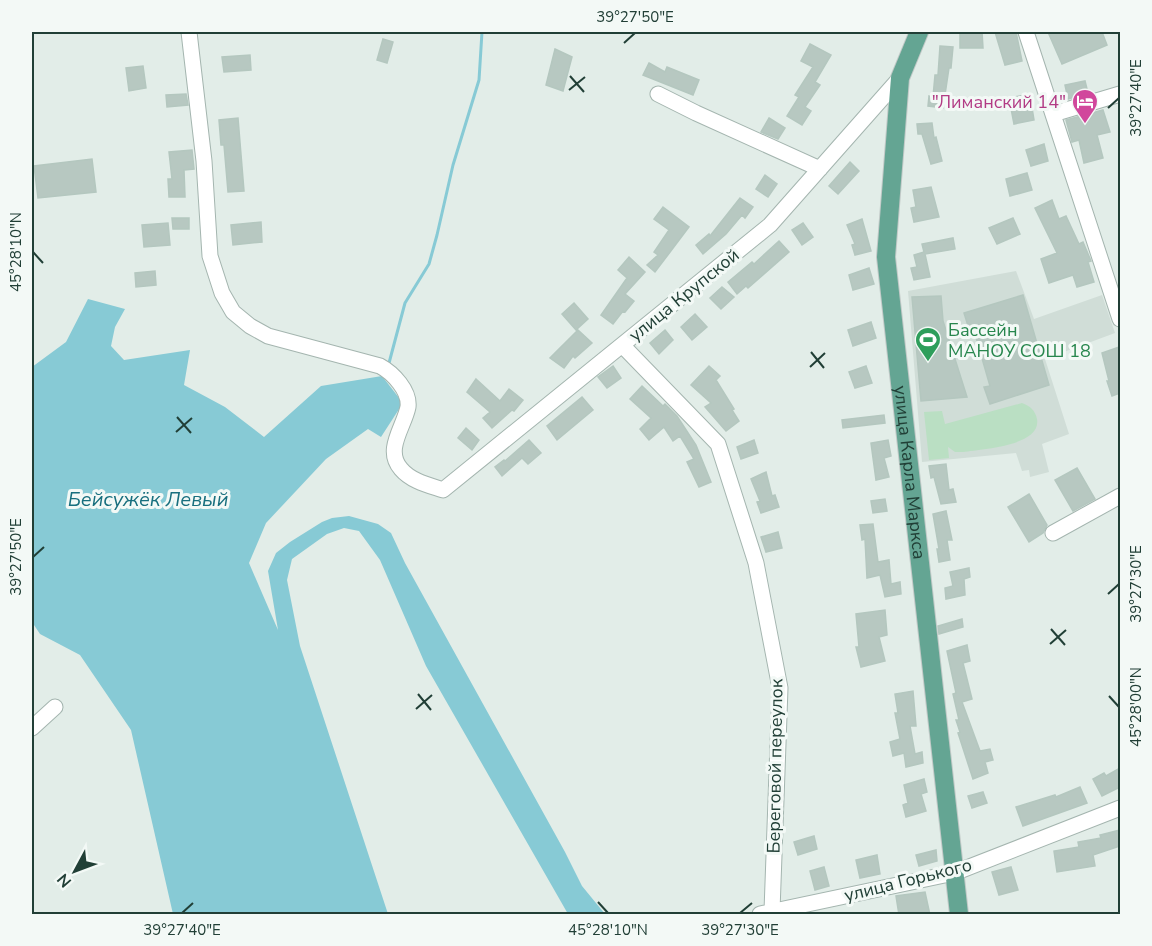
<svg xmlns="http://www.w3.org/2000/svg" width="1152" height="946" viewBox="0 0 1152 946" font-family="'Nunito Sans',sans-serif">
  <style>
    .built { fill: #d0ddd7 }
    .green { fill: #badfc3 }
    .water { fill: #87cad5 }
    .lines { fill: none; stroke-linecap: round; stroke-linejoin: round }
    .stream { stroke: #87cad5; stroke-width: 3 }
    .building { fill: #b7c8c1; stroke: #b4c7bf; stroke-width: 1.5 }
    .minor-casing { stroke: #a4b5af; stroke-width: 17 }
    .major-casing { stroke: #c1c9c7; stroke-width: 20 }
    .minor { stroke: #fff; stroke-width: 15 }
    .major { stroke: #64a593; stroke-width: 18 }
    .ticks { fill: none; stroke: #213f36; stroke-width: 2 }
    .labels { text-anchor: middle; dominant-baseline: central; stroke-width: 6; stroke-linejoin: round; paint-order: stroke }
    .hotel-label { font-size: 18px; fill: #b23c85; stroke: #f3f9f6; text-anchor: end }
    .street-label { font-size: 18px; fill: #213f36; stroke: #f3f9f6 }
    .leisure-label { font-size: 18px; fill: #27864d; stroke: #f3f9f6; text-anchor: start }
    .water-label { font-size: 20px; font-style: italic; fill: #186f7e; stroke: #f3f9f6 }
    .neatline { fill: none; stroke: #213f36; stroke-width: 2 }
    .ticks-label { font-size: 15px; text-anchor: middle; fill: #213f36 }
  </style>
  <rect width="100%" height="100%" fill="#e2ede8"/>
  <path class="built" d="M1016,271l18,48 68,-24 13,38 -70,26 24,75 -27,10 7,28 -19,5 -1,-7 -7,1 -6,-18 -94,9 -14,-171z"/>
  <path class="green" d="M1022,403c8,3 13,7 15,16 5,27 -55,30 -74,33h-8l-7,-5 1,11 -20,2 -5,-48 18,-1 3,13z"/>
  <path class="water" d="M88,299l37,10 -10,18 -4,19 13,14 66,-10 -6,35 41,22 39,30 57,-51 61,-10 21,27 -22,34 -13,-8 -42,30 -60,64 -17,40 29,67 -10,-59 8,-18 14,-11 32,-20 10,-4 17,-2 29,8 13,9 14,30 160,289 17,34 23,28h-37l-142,-248 -46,-106 -21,-29 -15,-3 -17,6 -35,25 -5,21 13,66 88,268h-215l-42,-184 -51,-75 -40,-21 -8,-12v-255l34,-25z"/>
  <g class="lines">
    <path class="stream" d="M389,363l16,-60 24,-39 8,-29 16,-70 26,-85 3,-48"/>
  </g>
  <path class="building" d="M960,32h22l1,16h-23z
    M995,32h21l6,29 -17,4z
    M1048,32h54l5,13 -45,19z
    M383,39l10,3 -6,21 -10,-3z
    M810,44l21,11 -16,27 5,3 -15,22 6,4 -9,14 -15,-9 12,-19 -4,-2 18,-28 -12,-6z
    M940,46l13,1 -2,21h-2l-6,40 -15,-2 1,-10 4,1 2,-22h3z
    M555,49l17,8 -9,34 -17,-6z
    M250,55l1,15 -27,2 -2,-15z
    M649,63l16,9 2,-5 32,13 -6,15 -50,-20z
    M143,66l3,22 -17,3 -3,-23z
    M1085,81l3,12 -20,6 -3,-14z
    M186,94l2,11 -21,2 -1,-12z
    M1025,95l2,14 5,-1 2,12 -20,4 -5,-26z
    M1103,110l7,22 -13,3 6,23 -19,5 -5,-23 -7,2 -6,-22z
    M238,118l6,73 -16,1 -4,-47h-3l-2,-25z
    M769,118l16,10 -7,11 -17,-7z
    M932,123l2,15 2,-1 6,24 -11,3 -9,-30h-4l-1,-10z
    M1044,144l4,17 -17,5 -5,-16z
    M192,150l2,19 -10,1 1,27h-16l-1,-18h4l-3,-27z
    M92,159l4,33 -58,6 -4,-32z
    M850,162l9,9 -21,23 -9,-8z
    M1027,173l5,17 -22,6 -4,-17z
    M765,175l12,9 -9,13 -12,-8z
    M931,187l8,30 -25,5 -3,-14 5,-1 -3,-17z
    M740,198l13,9 -8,11 -3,-3 -16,19 -23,20 -7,-9 13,-11 1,2z
    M1052,200l7,19 7,-3 13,28 4,-2 8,19 -3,1 6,20 -17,5 -4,-12 -24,8 -8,-24 16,-6 -22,-45z
    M663,207l26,20 -34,45 -8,-7 11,-10 -4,-3 15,-22 -15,-11z
    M172,218h17v11h-16z
    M1013,218l7,16 -23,10 -8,-16z
    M862,219l9,32 -16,4 -3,-10 3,-1 -8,-19z
    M261,222l1,20 -29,3 -2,-20z
    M168,223l2,22 -26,2 -2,-22z
    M803,223l10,14 -11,8 -10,-15z
    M953,238l2,11 -30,5 5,23 -16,3 -3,-12 6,-1 -3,-12 10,-3 -2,-8z
    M779,241l10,11 -41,36 -2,-2 -9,8 -9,-12 24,-20 2,2z
    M629,257l16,15 -20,22 9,7 -9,11 -2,-1 -10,13 -12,-9 26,-37 -9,-8z
    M869,268l5,16 -21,6 -4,-15z
    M155,271l1,14 -20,2 -1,-14z
    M722,287l12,10 -13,12 -11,-11z
    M1023,295l26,90 -59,19 -6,-17 6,-1 -17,-59 -4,2 -5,-16z
    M941,296l2,25 24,76 -46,4 -9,-104z
    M574,303l14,16 -12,11 -14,-16z
    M695,314l12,13 -15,13 -11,-13z
    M871,322l5,16 -23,8 -5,-16z
    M578,330l14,13 -17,15 -2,-2 -9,12 -14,-10z
    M665,330l8,10 -14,14 -9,-11z
    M1119,347l1,46 -8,3 -5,-15h2l-7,-28z
    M613,366l8,12 -14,10 -9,-11z
    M709,366l11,10 -4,4 18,29 -2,1 7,11 -13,10 -21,-24 6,-4 -20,-18z
    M866,366l6,17 -17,5 -6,-16z
    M476,379l24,22 9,-12 14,11 -9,11 -2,-1 -20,18 -9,-10 7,-6 -23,-20z
    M642,386l21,20 2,-2 12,12 19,29 15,37 -12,5 -12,-25 7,-3 -14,-23 -7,5 -9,-14 -15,13 -9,-11 11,-11 -21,-19z
    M582,397l11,13 -36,30 -10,-14z
    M884,415l1,8 -42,5 -1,-8z
    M466,428l13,12 -7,10 -14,-12z
    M529,440l12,13 -13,11 -6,-6 -20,18 -7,-9 9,-7 1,1z
    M754,440l4,13 -17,6 -4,-12z
    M888,440l3,16 -7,2 5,19 -13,3 -5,-37z
    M946,464l3,26 4,-1 3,13 -15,2 -7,-27 -3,1 -2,-12z
    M1077,468l18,31 -22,12 -18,-31z
    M766,472l6,24 3,-1 4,12 -18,6 -4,-11 3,-1 -9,-22z
    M1029,494l18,31 -4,8 -14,9 -21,-35z
    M885,499l2,12 -14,2 -2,-12z
    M946,511l6,29h-5l3,20 -11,2 -2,-13h2l-6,-35z
    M873,524l5,38 11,-2 2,24 9,-2 1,12 -16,3 -5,-22 -13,3 -2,-39 -3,1 -2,-15z
    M778,532l4,16 -16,4 -5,-15z
    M969,568l1,9 -6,2 1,16 -19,4 -1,-11 8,-2 -3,-14z
    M885,610l2,25 -8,2 6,24 -24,6 -5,-20h3l-3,-33z
    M962,619l1,8 -24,7 -1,-8z
    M967,645l3,16 -7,2 9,36 -10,3 18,49 10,-2 3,11 -8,2 3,11 -15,6 -15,-46 2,-1 -4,-12h3l-6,-26 3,-1 -9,-42z
    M913,691l3,35h-6l5,28 7,-2 1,11 -17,4 -2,-14 -11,3 -3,-14 10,-3 -5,-26h3l-3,-19z
    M1120,768v19l-18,9 -9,-17 11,-6 2,3z
    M924,779l3,13 -6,2 5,17 -20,6 -3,-12 5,-2 -4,-18z
    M1080,787l7,16 -64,23 -7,-19 39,-12 1,2z
    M983,792l4,11 -15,5 -4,-12z
    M1120,830v16l-27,9 2,11 -38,6 -3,-21 25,-4 -1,-5 23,-4 -1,-3z
    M814,836l3,13 -19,6 -4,-13z
    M936,850l1,11 -18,5 -3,-11z
    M877,855l3,19 -20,4 -4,-18z
    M824,867l5,19 -14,4 -5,-19z
    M1011,867l7,23 -19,5 -7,-23z
    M925,892l5,23h-31l-3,-19z"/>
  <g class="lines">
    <defs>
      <path id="minor" d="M189,32l15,129 6,95 12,37 11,19 17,14 18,10 112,30c13,7 30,25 28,41 -4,20 -24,43 -7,62 10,12 27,16 42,21l327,-265 130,-147
        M1026,32l94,287
        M658,94l38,19 124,56
        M1053,114l67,-20
        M622,345l96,99 38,119 24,125 -8,223
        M1053,533l67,-37
        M32,728l23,-21
        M760,914l194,-41 166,-65"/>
      <g id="major">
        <path id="s1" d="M919,32l-19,46 -14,179 73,657"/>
      </g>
    </defs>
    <use href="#minor" class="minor-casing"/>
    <use href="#major" class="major-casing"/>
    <use href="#minor" class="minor"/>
    <use href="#major" class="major"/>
  </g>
  <path class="ticks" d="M624,43l11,-10M570,76l14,16M569,90l16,-13M1108,108l11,-10M33,252l10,11M811,352l13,16M810,367l15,-14M177,417l14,16M176,432l16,-14M33,557l11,-10M1108,594l11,-10M1051,629l14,16M1050,644l16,-14M418,694l13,16M1109,696l10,11M416,709l16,-14M598,902l10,11M182,913l11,-10M740,913l12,-10"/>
  <defs>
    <symbol id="hotel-pin" viewBox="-11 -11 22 30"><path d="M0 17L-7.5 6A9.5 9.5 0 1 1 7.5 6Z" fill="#d1479c" stroke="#f3f9f6"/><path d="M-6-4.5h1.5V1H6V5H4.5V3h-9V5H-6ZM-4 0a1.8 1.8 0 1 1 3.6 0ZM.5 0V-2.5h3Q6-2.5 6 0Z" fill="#fff"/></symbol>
    <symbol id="stadium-pin" viewBox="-11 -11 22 30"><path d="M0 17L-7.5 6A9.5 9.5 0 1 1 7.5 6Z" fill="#2e9e5b" stroke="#f3f9f6"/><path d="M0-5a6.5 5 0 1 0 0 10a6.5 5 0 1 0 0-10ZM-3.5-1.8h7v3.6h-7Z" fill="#fff"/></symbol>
  </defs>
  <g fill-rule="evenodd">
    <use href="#hotel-pin" x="1070" y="87" width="30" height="40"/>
    <use href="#stadium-pin" x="913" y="325" width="30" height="40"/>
  </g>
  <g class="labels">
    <g class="hotel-label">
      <text x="1066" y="102">"Лиманский 14"</text>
    </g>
    <g class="street-label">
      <text transform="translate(684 295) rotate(-39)">улица Крупской</text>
      <text stroke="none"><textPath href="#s1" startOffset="446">улица Карла Маркса</textPath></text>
      <text transform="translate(775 766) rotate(-89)">Береговой переулок</text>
      <text transform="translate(908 880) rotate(-14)">улица Горького</text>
    </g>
    <g class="leisure-label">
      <text x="948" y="330">Бассейн<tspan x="948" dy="21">МАНОУ СОШ 18</tspan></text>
    </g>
    <g class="water-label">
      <text x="148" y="499">Бейсужёк Левый</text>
    </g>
  </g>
  <rect width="1152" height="946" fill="none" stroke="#f3f9f6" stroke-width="66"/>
  <g transform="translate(75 871) rotate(229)" stroke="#f3f9f6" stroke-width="4.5" paint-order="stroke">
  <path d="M0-4.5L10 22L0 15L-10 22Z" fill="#213f36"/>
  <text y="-9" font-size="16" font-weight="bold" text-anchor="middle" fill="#213f36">N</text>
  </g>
  <rect x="33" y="33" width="1086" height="880" class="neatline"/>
  <g class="ticks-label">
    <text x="635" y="22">39°27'50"E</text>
    <text transform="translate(1136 98) rotate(-90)" y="5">39°27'40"E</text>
    <text transform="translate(16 252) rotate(-90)" y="5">45°28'10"N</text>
    <text transform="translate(16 557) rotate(-90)" y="5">39°27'50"E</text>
    <text transform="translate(1136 584) rotate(-90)" y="5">39°27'30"E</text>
    <text transform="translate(1136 707) rotate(-90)" y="5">45°28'00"N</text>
    <text x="182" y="935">39°27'40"E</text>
    <text x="608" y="935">45°28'10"N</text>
    <text x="740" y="935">39°27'30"E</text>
  </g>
</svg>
